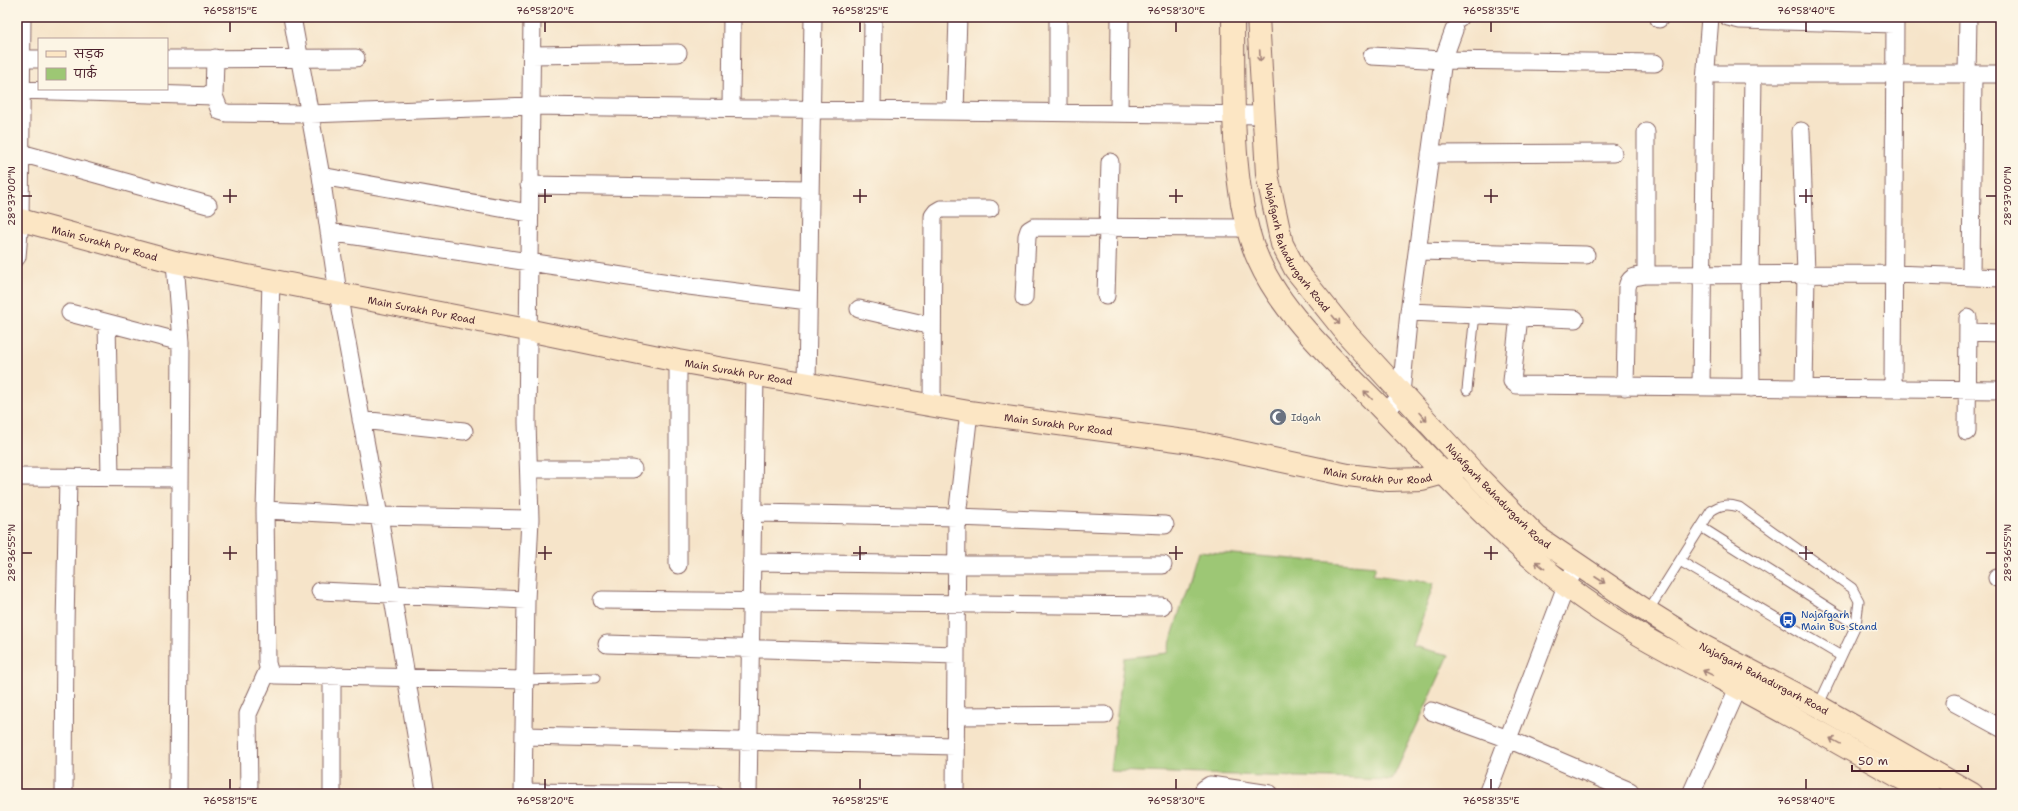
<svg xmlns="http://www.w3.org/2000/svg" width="2018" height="811" viewBox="0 0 2018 811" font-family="'Shantell Sans','Playpen Sans Deva',sans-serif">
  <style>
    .green { fill: #9dc774; stroke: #747350 }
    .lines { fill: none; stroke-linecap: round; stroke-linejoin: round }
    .lane-casing { stroke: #866462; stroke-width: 11 }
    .street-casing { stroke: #866462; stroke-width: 19 }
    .secondary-casing { stroke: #866462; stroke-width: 24 }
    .lane { stroke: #fff; stroke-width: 9 }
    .street { stroke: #fff; stroke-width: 17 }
    .secondary { stroke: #fce6c4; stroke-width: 22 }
    .oneway { stroke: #a38278 }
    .ticks { fill: none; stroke: #4a1f2b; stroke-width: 1.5 }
    .labels { text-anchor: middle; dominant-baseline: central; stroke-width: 3; stroke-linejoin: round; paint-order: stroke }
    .street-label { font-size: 10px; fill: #4a1f2b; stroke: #fcf5e5 }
    .worship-label { font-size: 10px; fill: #5b616d; stroke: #fcf5e5; text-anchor: start }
    .transit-label { font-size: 10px; fill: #164399; stroke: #fcf5e5; text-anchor: start }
    .neatline { fill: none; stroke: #4a1f2b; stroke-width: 1.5 }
    .ticks-label { font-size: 10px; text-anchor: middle; fill: #4a1f2b }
  </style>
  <rect width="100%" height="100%" fill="#fcf5e5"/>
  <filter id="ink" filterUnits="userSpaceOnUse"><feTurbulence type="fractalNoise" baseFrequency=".025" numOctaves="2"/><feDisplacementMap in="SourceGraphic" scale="8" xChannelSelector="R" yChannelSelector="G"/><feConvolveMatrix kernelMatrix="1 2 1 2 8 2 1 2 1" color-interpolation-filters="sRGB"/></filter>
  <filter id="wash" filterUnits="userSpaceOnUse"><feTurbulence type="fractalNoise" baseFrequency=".012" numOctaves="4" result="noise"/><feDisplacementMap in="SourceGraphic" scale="16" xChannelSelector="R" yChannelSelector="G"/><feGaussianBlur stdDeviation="0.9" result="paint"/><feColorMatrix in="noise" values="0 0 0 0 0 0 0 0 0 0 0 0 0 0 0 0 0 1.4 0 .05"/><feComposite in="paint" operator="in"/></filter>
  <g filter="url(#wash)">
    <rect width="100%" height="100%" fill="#f6e4c9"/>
    <path class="green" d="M1198,551l178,15 -3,9 61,8 -21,63 36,9 -57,125 -282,-9 14,-113 43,-5z"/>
  </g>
  <g filter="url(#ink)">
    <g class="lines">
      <defs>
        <path id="lane" d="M1467,390l8,-76
          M1701,527l155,98
          M1680,561l161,95
          M1648,611l63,-100c10,-7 17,-7 28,-4l113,81 7,13 -3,24 -38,81
          M525,680l70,-2"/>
        <path id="street" d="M292,17l29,159 17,117 41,223 47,278
          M1728,17l12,3 155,4
          M1459,18v-1
          M1659,19v-2
          M531,55l147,-2
          M1372,56l71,4 212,3
          M21,59h18
          M167,59l189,-1
          M1707,74h294
          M1967,74l1,-57
          M21,90l193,6 6,15 7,2 83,1 220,-8 733,9
          M214,96l1,-38
          M731,108l1,-91
          M872,110l1,-93
          M955,111l3,-94
          M1058,112v-95
          M1119,113l1,-96
          M1801,131l5,142 -2,115
          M1646,132v143
          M17,152l191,53
          M1430,154l183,-1
          M321,176l208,37
          M529,185l281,4
          M329,232l360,54 119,15
          M1418,251l168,4
          M17,257l3,-37 2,-203
          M175,262l6,80 -3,452
          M1971,277l2,-203
          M271,279l-6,231 2,153 3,11 6,1 249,5
          M1106,296l4,-134
          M1024,298l3,-62 2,-6 5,-3 213,1
          M859,309l73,17
          M1409,312l166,7
          M70,313l111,29
          M1519,316l-7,65 5,4 484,5
          M107,323l3,154
          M1968,332l33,1
          M678,361v204
          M807,383l6,-366
          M1625,387l2,-99c2,-12 8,-11 19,-13l248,-1 107,4
          M1701,387l4,-306 5,-64
          M1751,388l-1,-113 3,-200
          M1893,389l2,-372
          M932,405l1,-189 3,-4 5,-3h49
          M1386,413l15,-20 8,-81 34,-252 11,-30
          M361,420l103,11
          M1967,432l1,-114
          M529,469h104
          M17,477l162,1
          M265,510l114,6 151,3
          M752,513l205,4 208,8
          M751,562l206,3h206
          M1997,578l4,1
          M320,591l206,9
          M602,600l560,6
          M607,644l349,11
          M1955,703l46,25
          M1431,711l77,28 122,52
          M956,716l149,-1
          M524,736l431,10
          M523,792l191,2
          M64,794l1,-169 3,-147
          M249,794l-1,-80 20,-44
          M332,794v-119
          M523,794l3,-194 4,-81 -3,-97 5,-405
          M748,794l7,-419
          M955,794l2,-277 12,-105
          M1202,794l2,-5 6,-4 60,9
          M1487,794l79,-208 11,-21
          M1691,794l52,-117"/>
        <g id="secondary">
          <path d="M1233,17c1,72 -4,179 26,244 24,54 79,103 121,146 59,61 117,126 185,178 55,43 113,71 174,103 64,34 127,71 191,106"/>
          <path id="s1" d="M1258,17l9,157 15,70 13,25 53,66 129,141 60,61 105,71 61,38 115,60 154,88"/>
          <path id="s2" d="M17,219l158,43 352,68 151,31 291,51 230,31 149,32 41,5 33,-1 22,-6 22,-9"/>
        </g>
      </defs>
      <use href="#lane" class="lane-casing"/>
      <use href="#street" class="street-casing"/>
      <use href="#secondary" class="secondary-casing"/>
      <use href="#lane" class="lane"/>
      <use href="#street" class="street"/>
      <use href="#secondary" class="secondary"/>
    </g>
    <defs><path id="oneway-shaft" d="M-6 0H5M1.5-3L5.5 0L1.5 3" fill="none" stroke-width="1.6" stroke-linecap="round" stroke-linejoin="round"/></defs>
    <g class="oneway">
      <use href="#oneway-shaft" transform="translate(1260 56) rotate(87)"/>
      <use href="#oneway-shaft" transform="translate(1336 320) rotate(51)"/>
      <use href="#oneway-shaft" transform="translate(1368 395) rotate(-134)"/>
      <use href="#oneway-shaft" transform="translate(1423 417) rotate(48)"/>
      <use href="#oneway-shaft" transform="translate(1540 565) rotate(-141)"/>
      <use href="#oneway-shaft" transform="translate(1600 580) rotate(33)"/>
      <use href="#oneway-shaft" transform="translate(1708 673) rotate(-154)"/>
      <use href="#oneway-shaft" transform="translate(1835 741) rotate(-151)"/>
    </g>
  </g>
  <path class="ticks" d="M230,22v10M545,22v10M860,22v10M1176,22v10M1491,22v10M1806,22v10M230,189v14M545,189v14M860,189v14M1176,189v14M1491,189v14M1806,189v14M22,196h10M223,196h14M538,196h14M853,196h14M1169,196h14M1484,196h14M1799,196h14M1986,196h10M230,546v14M545,546v14M860,546v14M1176,546v14M1491,546v14M1806,546v14M22,553h10M223,553h14M538,553h14M853,553h14M1169,553h14M1484,553h14M1799,553h14M1986,553h10M230,779v10M545,779v10M860,779v10M1176,779v10M1491,779v10M1806,779v10"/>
  <defs>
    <symbol id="mosque-disc" viewBox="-11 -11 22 22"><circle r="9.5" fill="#6b7280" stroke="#fcf5e5"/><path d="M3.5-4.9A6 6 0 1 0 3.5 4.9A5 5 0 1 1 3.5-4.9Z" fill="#fff"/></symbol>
    <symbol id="bus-disc" viewBox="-11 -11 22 22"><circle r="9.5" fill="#1a4fb4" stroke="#fcf5e5"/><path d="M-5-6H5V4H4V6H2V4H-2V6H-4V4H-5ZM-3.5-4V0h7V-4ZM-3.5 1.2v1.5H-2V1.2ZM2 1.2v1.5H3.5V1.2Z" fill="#fff"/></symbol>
  </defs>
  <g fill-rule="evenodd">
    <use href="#mosque-disc" x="1268" y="407" width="20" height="20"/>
    <use href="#bus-disc" x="1778" y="610" width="20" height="20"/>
  </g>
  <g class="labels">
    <g class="street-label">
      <text stroke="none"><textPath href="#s2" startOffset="91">Main Surakh Pur Road</textPath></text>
      <text stroke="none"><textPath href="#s1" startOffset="238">Najafgarh Bahadurgarh Road</textPath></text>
      <text stroke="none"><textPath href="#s2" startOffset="415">Main Surakh Pur Road</textPath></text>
      <text stroke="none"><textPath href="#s2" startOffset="738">Main Surakh Pur Road</textPath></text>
      <text stroke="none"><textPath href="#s2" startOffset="1062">Main Surakh Pur Road</textPath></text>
      <text stroke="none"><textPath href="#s2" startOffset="1386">Main Surakh Pur Road</textPath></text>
      <text stroke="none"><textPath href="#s1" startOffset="562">Najafgarh Bahadurgarh Road</textPath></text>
      <text stroke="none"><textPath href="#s1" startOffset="886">Najafgarh Bahadurgarh Road</textPath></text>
    </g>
    <g class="worship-label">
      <text x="1291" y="417">Idgah</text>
    </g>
    <g class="transit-label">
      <text x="1801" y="614">Najafgarh<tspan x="1801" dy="12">Main Bus Stand</tspan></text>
    </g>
  </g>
  <rect width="2018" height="811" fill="none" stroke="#fcf5e5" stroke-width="44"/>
  <rect x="38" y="38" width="130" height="52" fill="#fcf5e5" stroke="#b59f9b"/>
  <rect x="46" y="51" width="20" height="6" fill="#fce6c4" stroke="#b59f9b"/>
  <text x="74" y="58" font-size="12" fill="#4a1f2b">सड़क</text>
  <rect x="46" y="68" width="20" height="12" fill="#9dc774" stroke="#b59f9b"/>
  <text x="74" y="78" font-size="12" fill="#4a1f2b">पार्क</text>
  <path d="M1852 765v6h116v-6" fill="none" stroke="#4a1f2b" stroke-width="2"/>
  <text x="1858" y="765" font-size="12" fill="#4a1f2b" stroke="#fcf5e5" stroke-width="3" paint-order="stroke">50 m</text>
  <rect x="22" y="22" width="1974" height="767" class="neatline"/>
  <g class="ticks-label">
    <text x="230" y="14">76°58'15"E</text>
    <text x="545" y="14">76°58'20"E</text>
    <text x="860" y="14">76°58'25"E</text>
    <text x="1176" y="14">76°58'30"E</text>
    <text x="1491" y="14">76°58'35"E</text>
    <text x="1806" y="14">76°58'40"E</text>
    <text transform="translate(11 196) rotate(-90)" y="4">28°37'00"N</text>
    <text transform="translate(2007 196) rotate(-90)" y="4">28°37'00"N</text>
    <text transform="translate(11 553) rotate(-90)" y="4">28°36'55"N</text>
    <text transform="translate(2007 553) rotate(-90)" y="4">28°36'55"N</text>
    <text x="230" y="804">76°58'15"E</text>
    <text x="545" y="804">76°58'20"E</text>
    <text x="860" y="804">76°58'25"E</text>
    <text x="1176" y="804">76°58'30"E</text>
    <text x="1491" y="804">76°58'35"E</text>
    <text x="1806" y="804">76°58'40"E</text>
  </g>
</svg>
